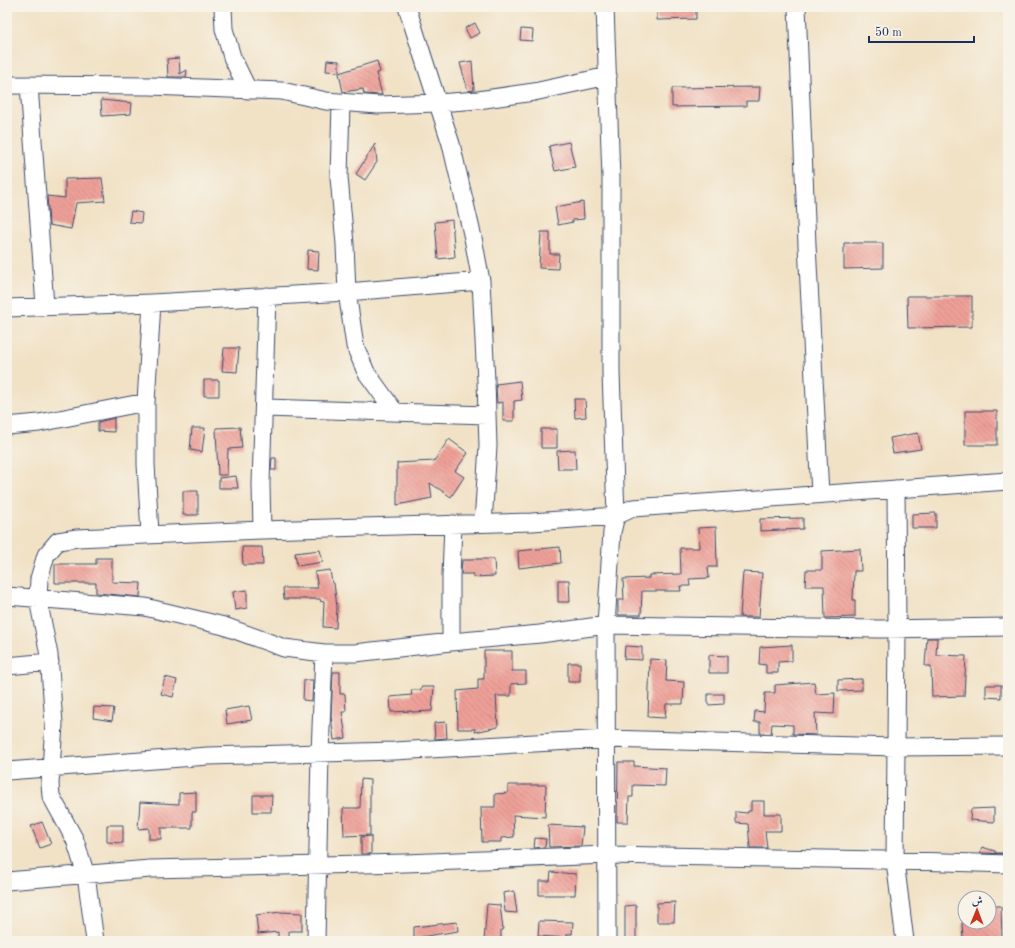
<svg xmlns="http://www.w3.org/2000/svg" width="1015" height="948" viewBox="0 0 1015 948" font-family="'Old Standard TT',Amiri,serif">
  <style>
    .building { fill: url(#building-back-hatch) }
    .lines { fill: none; stroke-linecap: round; stroke-linejoin: round }
    .minor-casing { stroke: #3b4a6e; stroke-width: 19 }
    .minor { stroke: #fff; stroke-width: 17 }
  </style>
  <defs>
    <pattern id="building-back-hatch" width="6" height="6" patternUnits="userSpaceOnUse"><rect width="6" height="6" fill="#efa098"/><path d="M-1 5l2 2M0 0l6 6M5-1l2 2" fill="none" stroke="#c1837f"/></pattern>
  </defs>
  <rect width="100%" height="100%" fill="#f7f3e8"/>
  <filter id="ink" filterUnits="userSpaceOnUse"><feTurbulence type="fractalNoise" baseFrequency=".025" numOctaves="2"/><feDisplacementMap in="SourceGraphic" scale="8" xChannelSelector="R" yChannelSelector="G"/><feConvolveMatrix kernelMatrix="1 2 1 2 8 2 1 2 1" color-interpolation-filters="sRGB"/></filter>
  <filter id="wash" filterUnits="userSpaceOnUse"><feTurbulence type="fractalNoise" baseFrequency=".012" numOctaves="4" result="noise"/><feDisplacementMap in="SourceGraphic" scale="16" xChannelSelector="R" yChannelSelector="G"/><feGaussianBlur stdDeviation="0.9" result="paint"/><feColorMatrix in="noise" values="0 0 0 0 0 0 0 0 0 0 0 0 0 0 0 0 0 1.4 0 .05"/><feComposite in="paint" operator="in"/></filter>
  <g filter="url(#wash)">
    <rect width="100%" height="100%" fill="#f1e2c6"/>
    <g id="blocks">
      <path class="building" d="M657,7h39v12l-39,1z
        M475,23l5,10 -10,5 -5,-10z
        M521,29l12,1 -1,11 -12,-1z
        M179,58l1,16 7,-4 -1,7h-18l-1,-18z
        M327,60l12,1v11l-13,-1z
        M377,61l3,11 -4,1 6,22 -18,-1 -1,-5 -20,3 -4,-19z
        M472,61l2,29 -6,1 -8,-28z
        M760,87l-1,14h-13v5l-74,1v-19z
        M101,100l31,3 -1,11 -29,2z
        M569,142l6,25 -20,4 -6,-25z
        M375,144l2,18 -12,18 -9,-6z
        M102,178l3,23 -29,2 -5,26 -22,-4 -2,-29 18,2v-19z
        M583,202l1,17 -11,1v2l-15,3 -3,-18z
        M131,211l11,2 -1,10 -12,-1z
        M452,220l3,37 -17,2 -3,-37z
        M541,232h9v22h9l-1,15 -19,-1z
        M844,243h39v25l-39,1z
        M308,250l11,1 -1,19 -11,-1z
        M907,296h65v31l-64,1z
        M224,348h15l-2,24 -15,-1z
        M204,380h15v16h-15z
        M520,381l2,19 -8,1v20h-11v-19l-6,1 -1,-19z
        M574,399h11l1,18 -11,1z
        M965,411h32v34h-32z
        M114,418v14l-16,-1v-9z
        M240,427l2,21 -14,1 -1,26h-9l-2,-47z
        M192,428h13l-3,24 -12,-2z
        M541,429h16v19h-16z
        M918,433l3,16 -28,4 -3,-15z
        M449,439l19,14 -13,18 9,6 -13,20 -21,-14 2,15 -35,7v-42l37,-2z
        M575,450l1,19h-18l-1,-18z
        M272,458h4v12h-5z
        M236,476l2,12h-19v-10z
        M183,491h15v24h-15z
        M936,513v15h-24v-14z
        M803,518v11l-43,2v-12z
        M716,527l1,40h-9l1,11 -20,1 1,7h-10l1,5h-39l-1,24h-23v-15h6l-1,-21 26,-1v-3l32,-1 -1,-26h19l-1,-20z
        M242,547h20l1,18h-20z
        M560,547l1,16 -42,5 -1,-17z
        M860,549l1,22h-7l-1,29h2v17l-30,1 -1,-32h-19l1,-16h16v-19z
        M320,550l3,12 -26,4 -2,-13z
        M96,558h16v24l29,1 -1,14 -44,-4v-10h-41v-19h41z
        M473,559h21l1,17 -22,1v-3h-12l1,-14h11z
        M330,570l2,13h2l3,24 -1,21 -13,-1 1,-26 -3,1 -1,-3h-36l-1,-11h35l-3,-16z
        M743,572l19,1 -3,44h-19z
        M558,580h11l1,22h-12z
        M247,590v18l-12,2 -2,-18z
        M927,638h10l-1,17 30,1 -2,40 -32,1 -1,-31h-6z
        M792,645v16l-14,1v11h-12v-8l-7,-1 1,-17z
        M625,646l17,1v13l-18,-1z
        M484,651h28v20h14v12l-15,1v12h-15l2,31 -23,5v-3h-17l-1,-38 21,-2v-10h6z
        M709,655l18,1v17h-18z
        M650,659l17,1 -1,21 18,1 -1,22h-17l-1,14 -17,-1z
        M568,663h12v19h-12z
        M333,672h7v22h5l1,18h-4l4,26 -12,2 -3,-24z
        M165,677l12,3 -4,17 -12,-3z
        M862,679v11l-24,1v-11z
        M304,680h9l-1,21 -9,-1z
        M814,682l2,12 19,-1 -1,21 -19,-1 1,22 -23,-1v-9l-21,-1 -1,10 -11,-1v-11h-6l1,-11 9,1 1,-19h10v-8z
        M986,685h15v13l-15,-1z
        M421,687h13l-2,24 -20,1v-1l-21,1 -1,-15 22,-2 -1,-5h10z
        M708,694h16v10l-16,1z
        M249,706l3,14 -25,4 -2,-14z
        M94,707l20,1 -2,13 -19,-3z
        M446,722l1,16 -12,1 -1,-16z
        M618,762h16v4l32,2 -1,18 -32,-1v12h-4l-1,25h-11z
        M361,779l9,1v55l-26,1 -1,-28h17z
        M508,785h38l-1,32 -32,-2 1,22 -13,1v4h-19l-1,-35h14v-13l13,-1z
        M196,792v20h-4v16h-31v11h-12v-11l-11,1 2,-27 39,2v-11z
        M253,795h19l-1,17h-18z
        M751,801h13v13h17v17h-16l2,17h-17l-2,-24 -12,-1v-11l12,1v-2h3z
        M994,808v14l-24,-2 1,-11z
        M42,822l9,22 -11,4 -9,-22z
        M107,825h16v18l-16,-1z
        M548,825l35,2 -2,19 -32,1z
        M371,836v18h-10v-17z
        M535,838l11,1 -1,8 -11,1z
        M982,847l13,4v2h12v1l-27,-1z
        M551,872l25,2 -1,21h-36v-14h11z
        M514,891l3,22 -12,-1 -2,-19z
        M675,902l-1,20h-17v-19z
        M487,904l13,1 3,24 -2,1v11h-17z
        M636,905v36h-11v-35z
        M989,906h12l1,33 -39,1 -1,-17 27,-1z
        M281,912l21,1v18h-13v10h-11v-9l-20,2 -2,-19z
        M539,921l34,1 -1,12h-5v4l-29,-2z
        M457,922l1,9 -44,7v-11z"/>
    </g>
  </g>
  <g filter="url(#ink)">
    <use href="#blocks" fill-opacity="0" stroke="#3b4a6e" stroke-width="1"/>
    <g class="lines">
      <defs>
        <path id="minor" d="M223,7l1,22 8,28 16,33
          M407,7l44,137 22,94 8,43 5,100 2,65 -5,77
          M605,7l6,171v194l5,144 -4,16 -6,93 1,316
          M797,7l10,238 13,249
          M7,85l143,1 132,5 44,10 52,4 60,-2 40,-3 56,-8 74,-16
          M29,85l16,221
          M341,103l-2,74 6,67 2,48 8,54 11,26 29,40
          M7,308l145,-5 195,-11 134,-11
          M265,408l222,7
          M7,426l32,-3 107,-21
          M896,489l1,140 -2,232 10,80
          M262,530l-1,-46 6,-188
          M150,534l-4,-70v-62l6,-99
          M7,596l138,11 79,19 60,22 40,5h31l96,-11 89,-8 66,-9 274,4 128,-2
          M451,642v-66l2,-52
          M7,666l43,-4
          M7,771l201,-15 186,-5 213,-12 288,8 113,-1
          M7,881l143,-12 255,-6 202,-8 276,5 125,4
          M95,941l-9,-66 -11,-35 -24,-44 -1,-12 4,-60 -5,-69 -11,-56 1,-20 7,-24 12,-14 19,-3 185,-8 270,-8 84,-6 17,-8 375,-27
          M316,941l4,-188 4,-100"/>
      </defs>
      <use href="#minor" class="minor-casing"/>
      <use href="#minor" class="minor"/>
    </g>
  </g>
  <rect width="1015" height="948" fill="none" stroke="#f7f3e8" stroke-width="24"/>
  <g transform="translate(977 910) rotate(1)"><circle r="19" fill="#f7f3e8" stroke="#9fa5b1"/>
  <path d="M0-3L7 15L0 10L-7 15Z" fill="#c8321e"/>
  <text y="-6" font-size="11" font-weight="bold" text-anchor="middle" fill="#1b2f5e">ش</text>
  </g>
  <path d="M869 36v6h105v-6" fill="none" stroke="#1b2f5e" stroke-width="2"/>
  <text x="875" y="36" font-size="12" fill="#1b2f5e" stroke="#f7f3e8" stroke-width="3" paint-order="stroke">50 m</text>
</svg>
